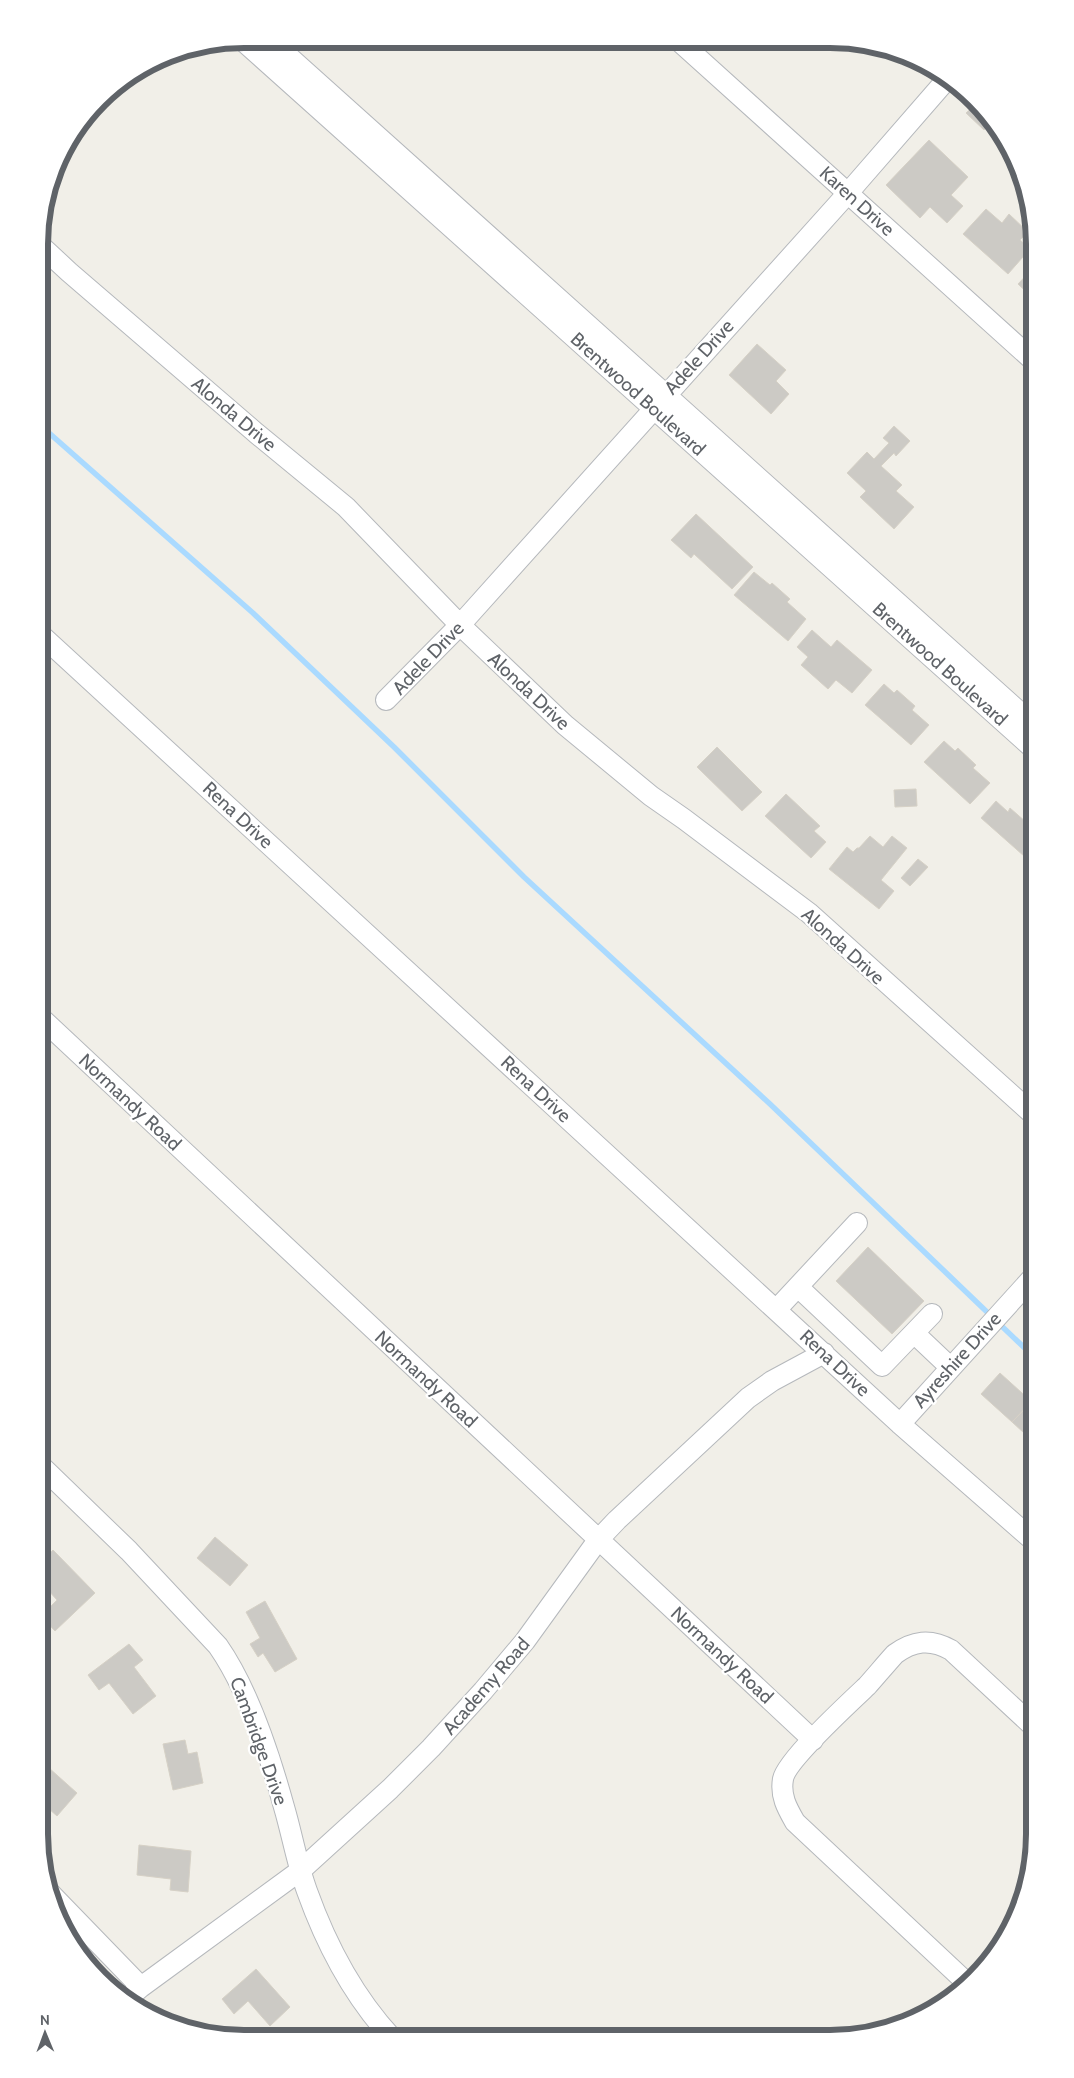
<svg xmlns="http://www.w3.org/2000/svg" width="1074" height="2078" viewBox="0 0 1074 2078" font-family="Cabin,sans-serif">
  <style>
    .lines { fill: none; stroke-linecap: round; stroke-linejoin: round }
    .stream { stroke: #aadaff; stroke-width: 5.5 }
    .building { fill: #cccac5; stroke: #d6d1c6 }
    .minor-casing { stroke: #b5b8bc; stroke-width: 22 }
    .minor { stroke: #fff; stroke-width: 20 }
    .labels { text-anchor: middle; dominant-baseline: central; stroke-width: 4.5; stroke-linejoin: round; paint-order: stroke }
    .street-label { font-size: 19px; fill: #5f6368; stroke: #fff }
    .rim { fill: none; stroke: #5f6368; stroke-width: 6 }
  </style>
  <rect width="100%" height="100%" fill="#f1efe8"/>
  <g class="lines">
    <path class="stream" d="M40,425l213,188 141,134 130,130 246,227 265,254"/>
  </g>
  <path class="building" d="M977,103l16,17 -9,10 -18,-17z
    M929,140l39,37 -17,18 12,11 -16,17 -17,-16 -10,11 -34,-33z
    M986,209l16,14 7,-9 19,18 -8,8 10,9 -22,25 -45,-40z
    M1035,266v34l-17,-16z
    M757,344l29,26 -10,11 13,13 -18,20 -42,-39z
    M894,426l16,15 -14,15 -2,-3 -13,13 21,19 -6,6 18,16 -20,22 -34,-32 6,-6 -19,-18 20,-21 7,7 15,-16 -6,-5z
    M696,514l57,53 -21,22 -38,-35 -3,4 -20,-18z
    M754,572l16,13 2,-2 18,16 -3,3 19,17 -18,22 -54,-46z
    M812,630l19,17 6,-7 35,30 -20,23 -16,-13 -8,9 -27,-24 7,-8 -11,-10z
    M1035,635v21l-10,-9z
    M884,684l10,9 3,-3 18,16 -3,4 17,15 -18,20 -46,-40z
    M944,741l11,10 3,-3 18,17 -3,3 17,15 -20,21 -46,-42z
    M717,747l45,45 -20,19 -45,-44z
    M916,789l1,17 -22,1 -1,-17z
    M786,794l34,32 -6,5 12,11 -15,16 -46,-42z
    M996,801l12,11 2,-4 25,22v32l-2,2 -52,-46z
    M870,836l13,11 9,-11 15,12 -26,32 13,11 -15,18 -50,-40 18,-22 6,5 4,-4h2z
    M918,859l10,8 -18,19 -9,-8z
    M868,1247l56,54 -32,33 -56,-53z
    M1000,1373l32,29 -20,20 -31,-28z
    M1035,1398v45l-23,-21z
    M215,1537l33,28 -18,21 -33,-28z
    M53,1550l42,43 -40,38 -14,-15 16,-16 -18,-20v-16z
    M265,1601l32,58 -22,13 -12,-19 -5,4 -8,-13 10,-6 -14,-26z
    M129,1644l14,16 -9,7 22,29 -23,18 -24,-31 -10,7 -11,-15z
    M185,1740l3,14 9,-2 6,31 -30,7 -10,-46z
    M39,1759l38,34 -20,23 -18,-16z
    M139,1845l52,6 -3,41 -18,-2 1,-11 -34,-4z
    M256,1969l34,38 -20,19 -22,-25 -14,13 -12,-15z"/>
  <g class="lines">
    <defs>
      <path id="minor" d="M241,39l794,711
        M269,39l766,687
        M679,41l356,321
        M40,245l29,27 187,161 90,74 114,118 105,100 86,71 33,23 125,94 226,203
        M40,634l860,790 135,118
        M386,700l74,-75 388,-432 100,-115
        M40,1017l773,723
        M798,1287l84,79 50,-52
        M776,1310l81,-87
        M914,1333l37,35
        M900,1424l135,-149
        M39,1464l90,87 89,95c30,43 52,110 66,161 8,27 13,57 23,84 19,53 47,106 85,147
        M48,1891l93,96
        M967,1983l-172,-161c-8,-14 -15,-26 -12,-43 3,-18 67,-77 84,-93 9,-10 18,-21 28,-32 18,-13 35,-16 56,-4l84,78
        M126,2000l15,-13 160,-117 89,-81 41,-41 52,-57 42,-50 73,-101 19,-20 131,-122 24,-17 52,-28"/>
    </defs>
    <use href="#minor" class="minor-casing"/>
    <use href="#minor" class="minor"/>
  </g>
  <g class="labels">
    <g class="street-label">
      <text transform="translate(857 201) rotate(42)">Karen Drive</text>
      <text transform="translate(699 357) rotate(-48)">Adele Drive</text>
      <text transform="translate(638 394) rotate(42)">Brentwood Boulevard</text>
      <text transform="translate(234 414) rotate(40)">Alonda Drive</text>
      <text transform="translate(428 658) rotate(-46)">Adele Drive</text>
      <text transform="translate(940 664) rotate(42)">Brentwood Boulevard</text>
      <text transform="translate(529 691) rotate(43)">Alonda Drive</text>
      <text transform="translate(238 815) rotate(43)">Rena Drive</text>
      <text transform="translate(843 946) rotate(42)">Alonda Drive</text>
      <text transform="translate(536 1089) rotate(43)">Rena Drive</text>
      <text transform="translate(130 1102) rotate(43)">Normandy Road</text>
      <text transform="translate(957 1360) rotate(-48)">Ayreshire Drive</text>
      <text transform="translate(835 1363) rotate(43)">Rena Drive</text>
      <text transform="translate(426 1379) rotate(43)">Normandy Road</text>
      <text transform="translate(722 1655) rotate(43)">Normandy Road</text>
      <text transform="translate(486 1686) rotate(-49)">Academy Road</text>
      <text transform="translate(259 1741) rotate(70)">Cambridge Drive</text>
    </g>
  </g>
  <path d="M0 0H1074V2078H0ZM244 48H830A196 196 0 0 1 1026 244V1834A196 196 0 0 1 830 2030H244A196 196 0 0 1 48 1834V244A196 196 0 0 1 244 48Z" fill="#fff" fill-rule="evenodd"/>
  <path class="rim" d="M244 48H830A196 196 0 0 1 1026 244V1834A196 196 0 0 1 830 2030H244A196 196 0 0 1 48 1834V244A196 196 0 0 1 244 48Z"/>
  <g transform="translate(45 2033) rotate(359)" stroke="#ffffff" stroke-width="4" paint-order="stroke">
  <path d="M0-4L9 19L0 12L-9 19Z" fill="#5f6368"/>
  <text y="-8" font-size="14" font-weight="bold" text-anchor="middle" fill="#5f6368">N</text>
  </g>
</svg>
